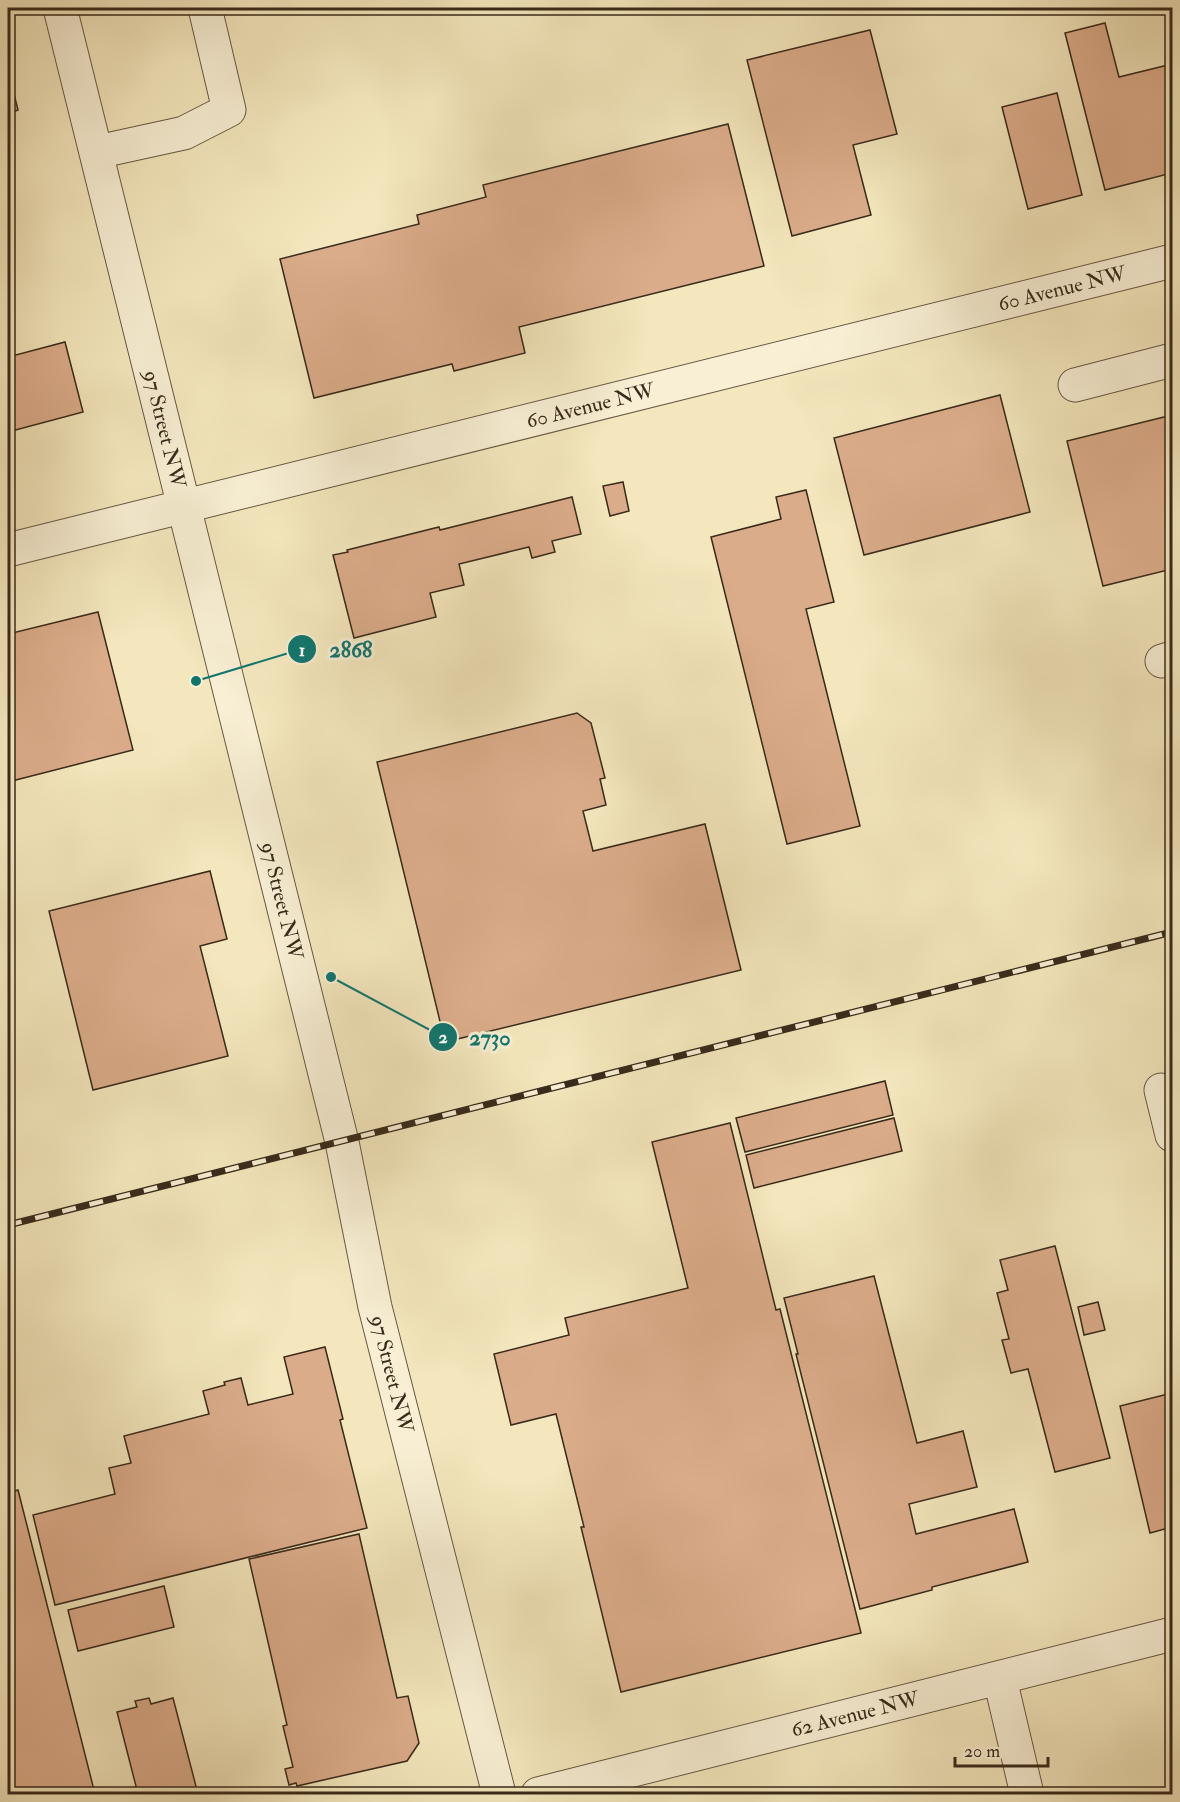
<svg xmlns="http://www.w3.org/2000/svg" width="1180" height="1802" viewBox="0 0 1180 1802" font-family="'IM FELL Double Pica',serif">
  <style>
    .building { fill: #dbac8a; stroke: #382a1a; stroke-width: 1.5 }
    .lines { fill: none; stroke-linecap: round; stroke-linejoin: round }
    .minor-casing { stroke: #675943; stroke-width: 35 }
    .minor { stroke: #f8efd4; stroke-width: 33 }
    .rail-casing { stroke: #382a1a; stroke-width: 7 }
    .rail { stroke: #f8efd4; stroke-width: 4.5; stroke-dasharray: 14; stroke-linecap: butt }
    .labels { text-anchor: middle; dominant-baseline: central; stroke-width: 6; stroke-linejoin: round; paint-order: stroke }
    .street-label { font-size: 21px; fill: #382a1a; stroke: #f8efd4 }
    .leader { fill: none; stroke: #0f766e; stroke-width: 2 }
    .callout-dot { fill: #0f766e; stroke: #f8efd4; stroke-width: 2 }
    .mark-label { font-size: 18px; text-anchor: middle; font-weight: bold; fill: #fff }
    .callout-label { font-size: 22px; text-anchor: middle; font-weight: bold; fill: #0f766e; stroke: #f8efd4; stroke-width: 6; stroke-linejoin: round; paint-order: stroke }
  </style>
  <rect width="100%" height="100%" fill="#f4e7bd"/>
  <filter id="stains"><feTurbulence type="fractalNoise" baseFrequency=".00333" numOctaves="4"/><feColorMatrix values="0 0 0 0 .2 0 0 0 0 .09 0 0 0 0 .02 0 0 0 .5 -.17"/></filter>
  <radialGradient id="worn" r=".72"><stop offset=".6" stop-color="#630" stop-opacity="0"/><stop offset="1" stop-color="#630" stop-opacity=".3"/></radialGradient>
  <path class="building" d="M1105,23l14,54 53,-13v109l-67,17 -40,-157z
    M870,30l27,104 -44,11 18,70 -79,21 -45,-176z
    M8,70l10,40 -8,3 3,14 -5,1z
    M1057,93l25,102 -54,14 -26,-102z
    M728,124l36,142 -245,61 6,26 -71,18 -2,-7 -138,34 -34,-139 139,-35 -2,-9 69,-18 -3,-12z
    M65,342l18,70 -75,20v-75z
    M1000,395l30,117 -166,43 -30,-117z
    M1172,415v154l-69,17 -36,-145z
    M623,482l6,29 -19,5 -7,-30z
    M806,490l28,112 -28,7 54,217 -73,18 -76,-307 70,-18 -5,-22z
    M572,497l9,37 -29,7 3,11 -23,6 -3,-11 -70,17 5,21 -34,8 6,24 -82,21 -21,-83 15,-3 -1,-2 92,-23 1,3z
    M98,612l35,138 -125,32v-148z
    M577,713l14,10 14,55 -5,1 6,26 -23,6 10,40 112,-27 36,146 -296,72 -68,-280z
    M210,871l17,68 -27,7 28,110 -135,34 -44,-179z
    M885,1081l8,34 -148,37 -9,-34z
    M894,1118l8,33 -148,37 -8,-33z
    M730,1123l46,187 4,-1 81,324 -240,59 -40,-165h3l-28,-113 -45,11 -17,-71 75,-19 -4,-17 123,-30 -36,-146z
    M1055,1246l55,212 -55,14 -27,-103 -17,4 -9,-33 7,-1 -12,-46 11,-3 -8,-30z
    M874,1276l43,167 46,-12 14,56 -68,17 7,30 98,-25 14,53 -96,25v3l-72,19 -64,-255h2l-14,-56z
    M1098,1302l7,28 -21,5 -6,-28z
    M325,1347l18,72 -3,1 27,108 -312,77 -22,-90 82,-21 -6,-26 22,-5 -7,-27 85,-22 -6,-23 22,-6 -1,-3 17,-4 7,27 45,-11 -9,-37z
    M1172,1393v134l-22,6 -30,-127z
    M18,1490l77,304h-87v-301z
    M359,1534l38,164 11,-2 11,47 -12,18 -110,25 -1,-3 -7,2 -4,-16 8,-2 -10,-41 4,-1 -38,-166z
    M164,1586l10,41 -96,24 -10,-41z
    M149,1698l2,6 22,-6 25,96h-60l-21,-82 20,-5 -2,-6z"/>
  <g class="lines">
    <defs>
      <g id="minor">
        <path id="s1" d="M60,8l282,1134 33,165 124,487"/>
        <path d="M97,152l87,-19 45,-23 -24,-102"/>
        <path d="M1075,385l97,-25"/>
        <path id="s2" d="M8,550l1164,-289"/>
        <path d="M1162,661l10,-3"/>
        <path d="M1161,1090l11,45"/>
        <path d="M1000,1679l27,115"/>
        <path id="s3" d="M538,1794l634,-160"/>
      </g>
    </defs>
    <use href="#minor" class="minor-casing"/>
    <use href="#minor" class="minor"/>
    <defs>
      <path id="rail" d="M8,1225l1164,-293"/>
    </defs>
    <use href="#rail" class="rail-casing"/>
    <use href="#rail" class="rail"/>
  </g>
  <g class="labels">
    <g class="street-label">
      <text stroke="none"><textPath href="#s2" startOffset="1086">60 Avenue NW</textPath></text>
      <text stroke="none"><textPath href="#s2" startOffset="600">60 Avenue NW</textPath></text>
      <text stroke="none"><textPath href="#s1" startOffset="434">97 Street NW</textPath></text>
      <text stroke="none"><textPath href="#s1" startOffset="920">97 Street NW</textPath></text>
      <text stroke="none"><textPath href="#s1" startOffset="1406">97 Street NW</textPath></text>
      <text stroke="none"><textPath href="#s3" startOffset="327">62 Avenue NW</textPath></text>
    </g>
  </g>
  <path class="leader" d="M196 681L302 649M331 977L443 1037"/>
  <g class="callout-dot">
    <circle cx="196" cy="681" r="6"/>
    <circle cx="331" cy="977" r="6"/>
    <circle cx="302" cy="649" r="15"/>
    <circle cx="443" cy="1037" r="15"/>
  </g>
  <g class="mark-label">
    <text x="302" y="656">1</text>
    <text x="443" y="1043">2</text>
  </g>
  <g class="callout-label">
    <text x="351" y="657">2868</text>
    <text x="490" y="1045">2730</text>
  </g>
  <rect width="1180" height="1802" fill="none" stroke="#f4e7bd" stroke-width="30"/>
  <rect x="9" y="9" width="1162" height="1784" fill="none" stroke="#382a1a" stroke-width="3"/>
  <rect x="15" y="15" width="1150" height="1772" fill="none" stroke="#382a1a" stroke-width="1.5"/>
  <path d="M955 1757v9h93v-9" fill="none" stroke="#382a1a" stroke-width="3"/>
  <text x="964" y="1757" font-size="18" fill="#382a1a" stroke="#f8efd4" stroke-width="4.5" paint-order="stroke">20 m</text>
  <rect width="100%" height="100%" filter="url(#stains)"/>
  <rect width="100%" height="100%" fill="url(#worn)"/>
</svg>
